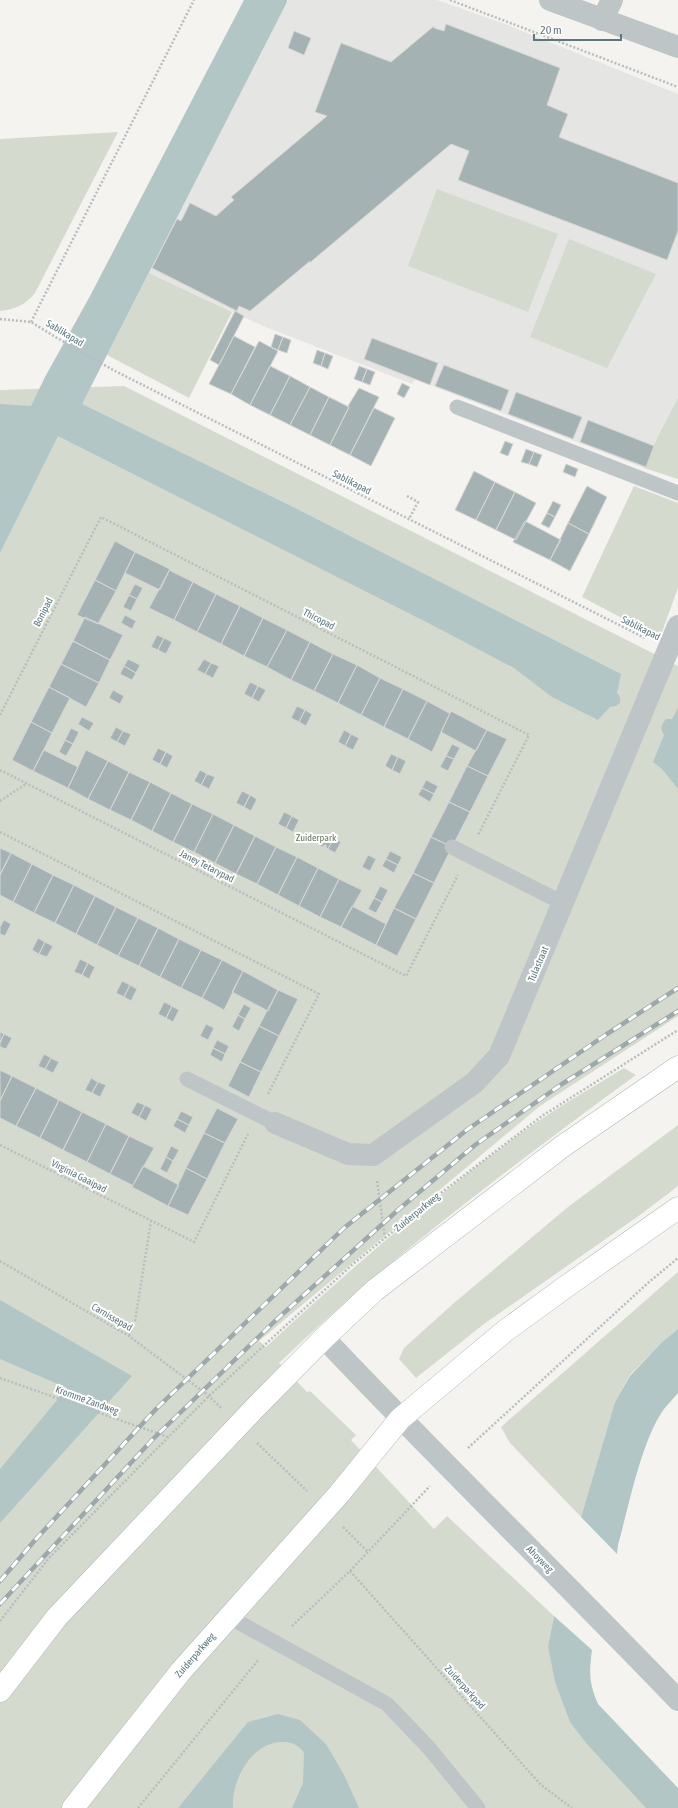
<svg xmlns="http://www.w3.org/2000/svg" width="678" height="1808" viewBox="0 0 678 1808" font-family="'Asap Condensed',sans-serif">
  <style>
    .built { fill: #e5e5e3 }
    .green { fill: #d5dace }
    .water { fill: #b2c6c6 }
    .building { fill: #a5b2b4; stroke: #d5d5d3 }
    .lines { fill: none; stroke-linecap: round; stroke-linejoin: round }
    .secondary-casing { stroke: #aeb8ba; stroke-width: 23 }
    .path { stroke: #b8bdbe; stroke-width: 2.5; stroke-dasharray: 2 2; stroke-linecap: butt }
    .lane { stroke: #bec5c7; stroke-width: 15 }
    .street { stroke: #bec5c7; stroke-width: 22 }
    .secondary { stroke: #fff; stroke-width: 22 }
    .rail-casing { stroke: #9da8ab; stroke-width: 4.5 }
    .rail { stroke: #fff; stroke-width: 3; stroke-dasharray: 9; stroke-linecap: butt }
    .labels { text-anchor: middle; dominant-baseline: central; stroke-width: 4; stroke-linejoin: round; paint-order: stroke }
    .street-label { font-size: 10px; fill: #5d787d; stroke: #fff }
    .park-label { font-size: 10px; fill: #6c7a60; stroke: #fff }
  </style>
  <rect width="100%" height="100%" fill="#f4f3ef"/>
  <path class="built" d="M288,0h149l68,24 173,70v304l-20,38 -14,32 -229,-89 -3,5 -149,-58 -114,-53z"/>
  <path class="green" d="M118,132l-83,161c-10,12 -19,16 -35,18v-172z
    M437,189l121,45 -30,78 -120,-46z
    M569,239l87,35 -49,94 -77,-31z
    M149,273l83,39 -43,86 -82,-43z
    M124,386l554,280v350l-138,90 -281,235 7,6c82,-76 167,-150 258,-216 32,-23 66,-42 100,-63l12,7c-123,90 -246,182 -357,288l28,29 3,-1 46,44 -5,5 83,89 13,-13 107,100 -6,30 130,162h-678v-1418z
    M678,398v81l-34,-11 14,-32z
    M634,486l44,17v85l-16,44 -10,2 -70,-37z
    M678,1125v61l-38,29 -156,109 -68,54 -17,-19 5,-11 50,-45 114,-96z
    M678,1272v57l-16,13 -32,33 -15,27 -34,115 -71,-74 -9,-16z"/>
  <path class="water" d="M244,0h43v2l-205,402 209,102 330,168 -4,19 3,4v6l-4,3 -6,1 -12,13 -46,-23 -38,-29 -78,-41 -378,-191 -58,117v-149l31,2 14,-29 44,-79z
    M678,708v81l-16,-20 -9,-7 11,-27c-4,-7 -3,-10 2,-16h6z
    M0,1300l132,76 -132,147v-54l67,-81 -67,-29z
    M678,1329v64c-5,6 -10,11 -14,16 -23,32 -35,97 -46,136l-1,9 -36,-37 34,-115 15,-26 32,-34z
    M554,1616l38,34c-3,23 -3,33 6,54l80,84v20h-32l-60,-65 -16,-21 -15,-40 -7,-36z
    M278,1714l22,6 26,24 18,31 15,33h-67l11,-25 1,-31c-3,-3 -8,-8 -13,-9 -35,-8 -60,34 -58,65h-55l70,-86z"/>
  <path class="building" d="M446,24l114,44 -13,37 21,9 -9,23 119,46v48l-11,29 -209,-80 11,-29 -18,-7 -138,116 -3,3v-2l-60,50 -11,-5 -2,5 -85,-43 25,-49 4,2 9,-18 26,13 18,-16 -3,-3 96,-81 -12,-4 26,-69 50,19 43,-36v2l10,3z
    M294,31l17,7 -7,17 -16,-7z
    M235,311l9,5 -25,49 -9,-5z
    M275,334l8,3 -5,13 -7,-3z
    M234,336l21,11 -24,47 -22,-10z
    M283,337l8,3 -4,13 -9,-3z
    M372,338l66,25 -8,22 -66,-26z
    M259,341l19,10 -28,54 -19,-11z
    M317,350l8,3 -4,13 -8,-3z
    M325,353l8,3 -5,13 -7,-3z
    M444,365l65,25 -8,21 -66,-25z
    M270,366l20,10 -20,39 -20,-10z
    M359,366l8,3 -5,13 -8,-3z
    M367,369l8,3 -5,13 -8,-3z
    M290,376l20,11 -20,38 -20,-10z
    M402,383l8,4 -6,11 -7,-4z
    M310,387l19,10 -19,38 -20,-10z
    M359,388l20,9 -29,58 -20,-10 19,-38 -1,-1z
    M516,392l66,25 -9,22 -65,-25z
    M329,397l20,10 -19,38 -20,-10z
    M374,408l21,10 -24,48 -21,-11z
    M588,420l66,26 -8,21 -66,-25z
    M505,441l8,3 -5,12 -8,-3z
    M526,449l8,3 -5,12 -8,-2z
    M534,452l8,3 -5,12 -8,-3z
    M566,464l12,5 -3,8 -12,-5z
    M474,471l21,11 -19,38 -21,-10z
    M495,482l20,10 -19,38 -20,-10z
    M587,486l20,11 -18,37 -21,-11z
    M515,492l21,11 -20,37 -20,-10z
    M553,501l8,4 -6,12 -8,-4z
    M547,513l8,4 -6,11 -8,-4z
    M525,521l36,19 -11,20 -37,-18z
    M568,523l21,11 -19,37 -20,-11z
    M115,541l20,11 -19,39 -21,-11z
    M135,552l35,17 -10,21 -35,-17z
    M170,569l1,2 22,11 -19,38 -25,-12z
    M95,580l21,11 -18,33 -21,-9z
    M193,582l23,12 -19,38 -23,-12z
    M135,584l8,4 -6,11 -8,-4z
    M216,594l24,12 -19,38 -24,-12z
    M129,595l8,4 -6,12 -8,-4z
    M240,606l23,12 -19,38 -23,-12z
    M125,615l11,6 -4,8 -11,-6z
    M85,617l38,18 -13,25 -37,-19z
    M263,618l24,12 -20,37 -23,-11z
    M287,630l23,12 -19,38 -24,-13z
    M157,635l7,3 -6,12 -7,-3z
    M164,638l8,4 -6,12 -8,-4z
    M73,641l37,19 -11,23 -38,-19z
    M310,642l23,12 -19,37 -23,-11z
    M333,654l24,11 -19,38 -24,-12z
    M128,659l12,6 -4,8 -12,-7z
    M204,659l7,4 -6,11 -8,-4z
    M211,663l8,3 -6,12 -8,-4z
    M61,664l38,19 -13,24 -37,-20z
    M357,665l23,13 -19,37 -23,-12z
    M124,666l12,7 -4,7 -12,-6z
    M380,678l23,11 -19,38 -23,-12z
    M250,682l8,4 -6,12 -8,-4z
    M258,686l8,4 -7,12 -7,-4z
    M49,687l21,11 -18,35 -21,-11z
    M403,689l24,12 -19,38 -24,-12z
    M113,690l11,6 -4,8 -11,-6z
    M427,701l22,12 2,-2 -19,41 -24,-13z
    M297,706l8,4 -6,12 -8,-4z
    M305,710l7,4 -6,12 -7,-4z
    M451,711l36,19 -11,21 -35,-19z
    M82,717l12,6 -5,8 -11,-7z
    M31,722l21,11 -19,38 -21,-11z
    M116,727l7,4 -6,11 -7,-4z
    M71,728l8,4 -6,12 -8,-4z
    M344,730l7,4 -6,12 -7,-4z
    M487,730l20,9 -19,37 -21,-10z
    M123,731l8,3 -6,12 -8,-4z
    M351,734l8,4 -6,12 -8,-4z
    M65,740l8,4 -7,12 -7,-4z
    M452,744l8,4 -6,11 -8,-3z
    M158,748l8,4 -6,12 -8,-4z
    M44,750l34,17 -10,21 -35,-17z
    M86,750l22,11 -20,38 -20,-11z
    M166,752l7,4 -6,12 -7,-4z
    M391,754l7,3 -6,13 -7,-4z
    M446,756l8,3 -6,12 -8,-4z
    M398,757l8,4 -6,13 -8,-4z
    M108,761l21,11 -19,38 -22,-11z
    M467,766l21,10 -18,36 -21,-10z
    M200,770l7,4 -6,11 -7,-4z
    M129,772l21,10 -19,38 -21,-10z
    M207,774l8,3 -6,12 -8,-4z
    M426,780l12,6 -4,8 -12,-6z
    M150,782l21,11 -19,38 -21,-11z
    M422,788l12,6 -4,8 -12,-7z
    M242,791l8,4 -6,12 -8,-4z
    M171,793l21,11 -19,38 -21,-11z
    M250,795l7,4 -6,12 -7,-4z
    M449,802l21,10 -18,35 -21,-10z
    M192,804l21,10 -19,38 -21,-10z
    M284,812l8,4 -6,12 -8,-4z
    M213,814l21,11 -19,38 -21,-11z
    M292,816l7,4 -6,12 -7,-4z
    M234,825l21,11 -19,38 -21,-11z
    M326,834l8,4 -6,11 -2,-1v-3h-2v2l-4,-1z
    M255,836l21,11 -19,37 -21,-10z
    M431,837l21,10 -18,36 -21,-10z
    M334,838l7,4 -6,11 -7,-4z
    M276,847l21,10 -19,38 -21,-11z
    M0,848l11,5 -11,22z
    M390,851l12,6 -4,8 -12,-6z
    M11,853l21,11 -19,38 -13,-7v-20z
    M368,855l8,4 -6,12 -8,-4z
    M297,857l21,11 -19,38 -21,-11z
    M386,859l12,6 -4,8 -12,-7z
    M32,864l21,11 -19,38 -21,-11z
    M318,868l21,11 -19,38 -21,-11z
    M413,873l21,10 -18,36 -22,-11z
    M53,875l21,10 -19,38 -21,-10z
    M339,879l23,11 -21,37 -21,-10z
    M74,885l21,11 -19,38 -21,-11z
    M380,886l8,4 -6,12 -8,-4z
    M95,896l21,11 -19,38 -21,-11z
    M374,898l8,4 -6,11 -8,-4z
    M352,906l34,18 -10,21 -35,-18z
    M116,907l22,11 -20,38 -21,-11z
    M394,908l22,11 -19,37 -21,-11z
    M138,918l20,10 -19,38 -21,-10z
    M4,920l7,4 -6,12 -5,-2v-7z
    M158,928l21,11 -19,38 -21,-11z
    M38,938l7,4 -6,12 -7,-4z
    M179,939l22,11 -20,38 -21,-11z
    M45,942l8,4 -6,11 -8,-3z
    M201,950l21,10 -20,38 -21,-10z
    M80,959l8,4 -6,12 -8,-3z
    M222,960l21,11 -19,39 -22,-12z
    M88,963l7,4 -6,12 -7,-4z
    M243,971l35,19 -10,21 -36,-19z
    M122,981l8,4 -6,12 -8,-4z
    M130,985l7,4 -6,12 -7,-4z
    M278,990l20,9 -19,37 -20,-10z
    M164,1002l8,4 -6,12 -8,-4z
    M244,1004l7,4 -6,11 -7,-4z
    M172,1006l7,4 -6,12 -7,-4z
    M238,1015l7,4 -6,12 -7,-4z
    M206,1024l8,4 -6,12 -8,-4z
    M259,1026l20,10 -18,36 -21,-10z
    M0,1032l4,2 -4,9z
    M4,1034l8,4 -6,11 -6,-2v-4z
    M217,1040l12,6 -4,8 -12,-6z
    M213,1048l12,6 -3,8 -12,-7z
    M44,1054l7,4 -6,11 -7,-3z
    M51,1058l8,4 -6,11 -8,-4z
    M240,1062l21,10 -12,25 -21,-11z
    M0,1070l12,6 -12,25z
    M12,1076l24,12 -20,38 -16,-8v-17z
    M91,1078l7,4 -6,11 -7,-3z
    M98,1082l8,3 -6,12 -8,-4z
    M36,1088l23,12 -19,38 -24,-12z
    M59,1100l23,12 -19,38 -23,-12z
    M137,1102l8,3 -6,12 -8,-4z
    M145,1105l7,4 -6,12 -7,-4z
    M217,1108l21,11 -13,24 -21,-10z
    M181,1111l12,6 -4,8 -12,-6z
    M82,1112l24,12 -19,38 -24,-12z
    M177,1119l12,6 -4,8 -12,-7z
    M106,1124l23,12 -19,38 -23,-12z
    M204,1133l21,10 -18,36 -21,-11z
    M129,1136l25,12 -22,39v-2l-22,-11z
    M171,1146l8,4 -6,11 -7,-4z
    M166,1157l7,4 -6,12 -7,-4z
    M143,1166l36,19 -11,21 -36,-19z
    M186,1168l21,11 -19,36 -20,-9z"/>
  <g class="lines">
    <defs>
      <path id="secondary" d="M0,1691l57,-74 196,-207 71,-72 51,-48 188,-144 115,-79
        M73,1808l108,-137 158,-177 61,-75 105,-88 59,-43 114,-80"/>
    </defs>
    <use href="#secondary" class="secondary-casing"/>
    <path class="path" d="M450,0l228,87
      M0,319l31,3 26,16 58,33 530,267
      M31,322l163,-322
      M407,496l11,6 -9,17
      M0,715l101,-198 428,218 -51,100
      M0,770l406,206 52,-101
      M0,801l26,-17
      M0,832l319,162 -51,100
      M0,1145l194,97 54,-108
      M377,1181l8,57
      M0,1261l129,75 80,60 12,12
      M129,1336l6,-15 16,-100
      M0,1378l168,59
      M257,1443l50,48
      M468,1448l181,-166 29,-24
      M343,1527l25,25
      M350,1571l191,214 31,23
      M0,1621l49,-63 160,-162 144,-132 76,-62 113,-86 136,-86
      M292,1626l58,-55 80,-85
      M138,1808l121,-149"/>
    <path class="lane" d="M457,407l221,86
      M452,847l111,56
      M187,1079l88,44
      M229,1617l158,87 42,44 49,60"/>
    <path class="street" d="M550,0l128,47
      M602,20l10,-20
      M275,1123l73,31 25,1 101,-72 25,-27 179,-430
      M324,1338c116,123 237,240 354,362"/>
    <use href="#secondary" class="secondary"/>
    <defs>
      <path id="rail" d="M0,1581l36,-42 121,-131 187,-180 124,-99 139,-95 71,-46
        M0,1604l153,-165 122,-118 123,-111 77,-65 87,-61 116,-73"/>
    </defs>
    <use href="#rail" class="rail-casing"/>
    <use href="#rail" class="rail"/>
  </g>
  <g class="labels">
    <g class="street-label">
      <text transform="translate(65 333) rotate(31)">Sablikapad</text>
      <text transform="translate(352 482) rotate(27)">Sablikapad</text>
      <text transform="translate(43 612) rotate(-63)">Bonipad</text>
      <text transform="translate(319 619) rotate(27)">Thicopad</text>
      <text transform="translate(641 628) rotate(27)">Sablikapad</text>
      <text transform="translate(207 866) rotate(27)">Janey Tetarypad</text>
      <text transform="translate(538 964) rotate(-67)">Tulastraat</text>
      <text transform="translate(79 1176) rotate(27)">Virginia Gaaipad</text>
      <text transform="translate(417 1212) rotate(-39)">Zuiderparkweg</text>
      <text transform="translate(112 1317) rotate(30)">Carnissepad</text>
      <text transform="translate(87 1400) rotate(20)">Kromme Zandweg</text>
      <text transform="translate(540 1559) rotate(45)">Ahoyweg</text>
      <text transform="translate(195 1655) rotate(-49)">Zuiderparkweg</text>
      <text transform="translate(465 1687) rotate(48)">Zuiderparkpad</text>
    </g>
    <g class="park-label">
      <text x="316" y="837">Zuiderpark</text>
    </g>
  </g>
  <path d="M534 34v6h87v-6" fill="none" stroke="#5d787d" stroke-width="2"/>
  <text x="540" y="34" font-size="12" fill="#5d787d" stroke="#ffffff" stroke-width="3" paint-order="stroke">20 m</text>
</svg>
